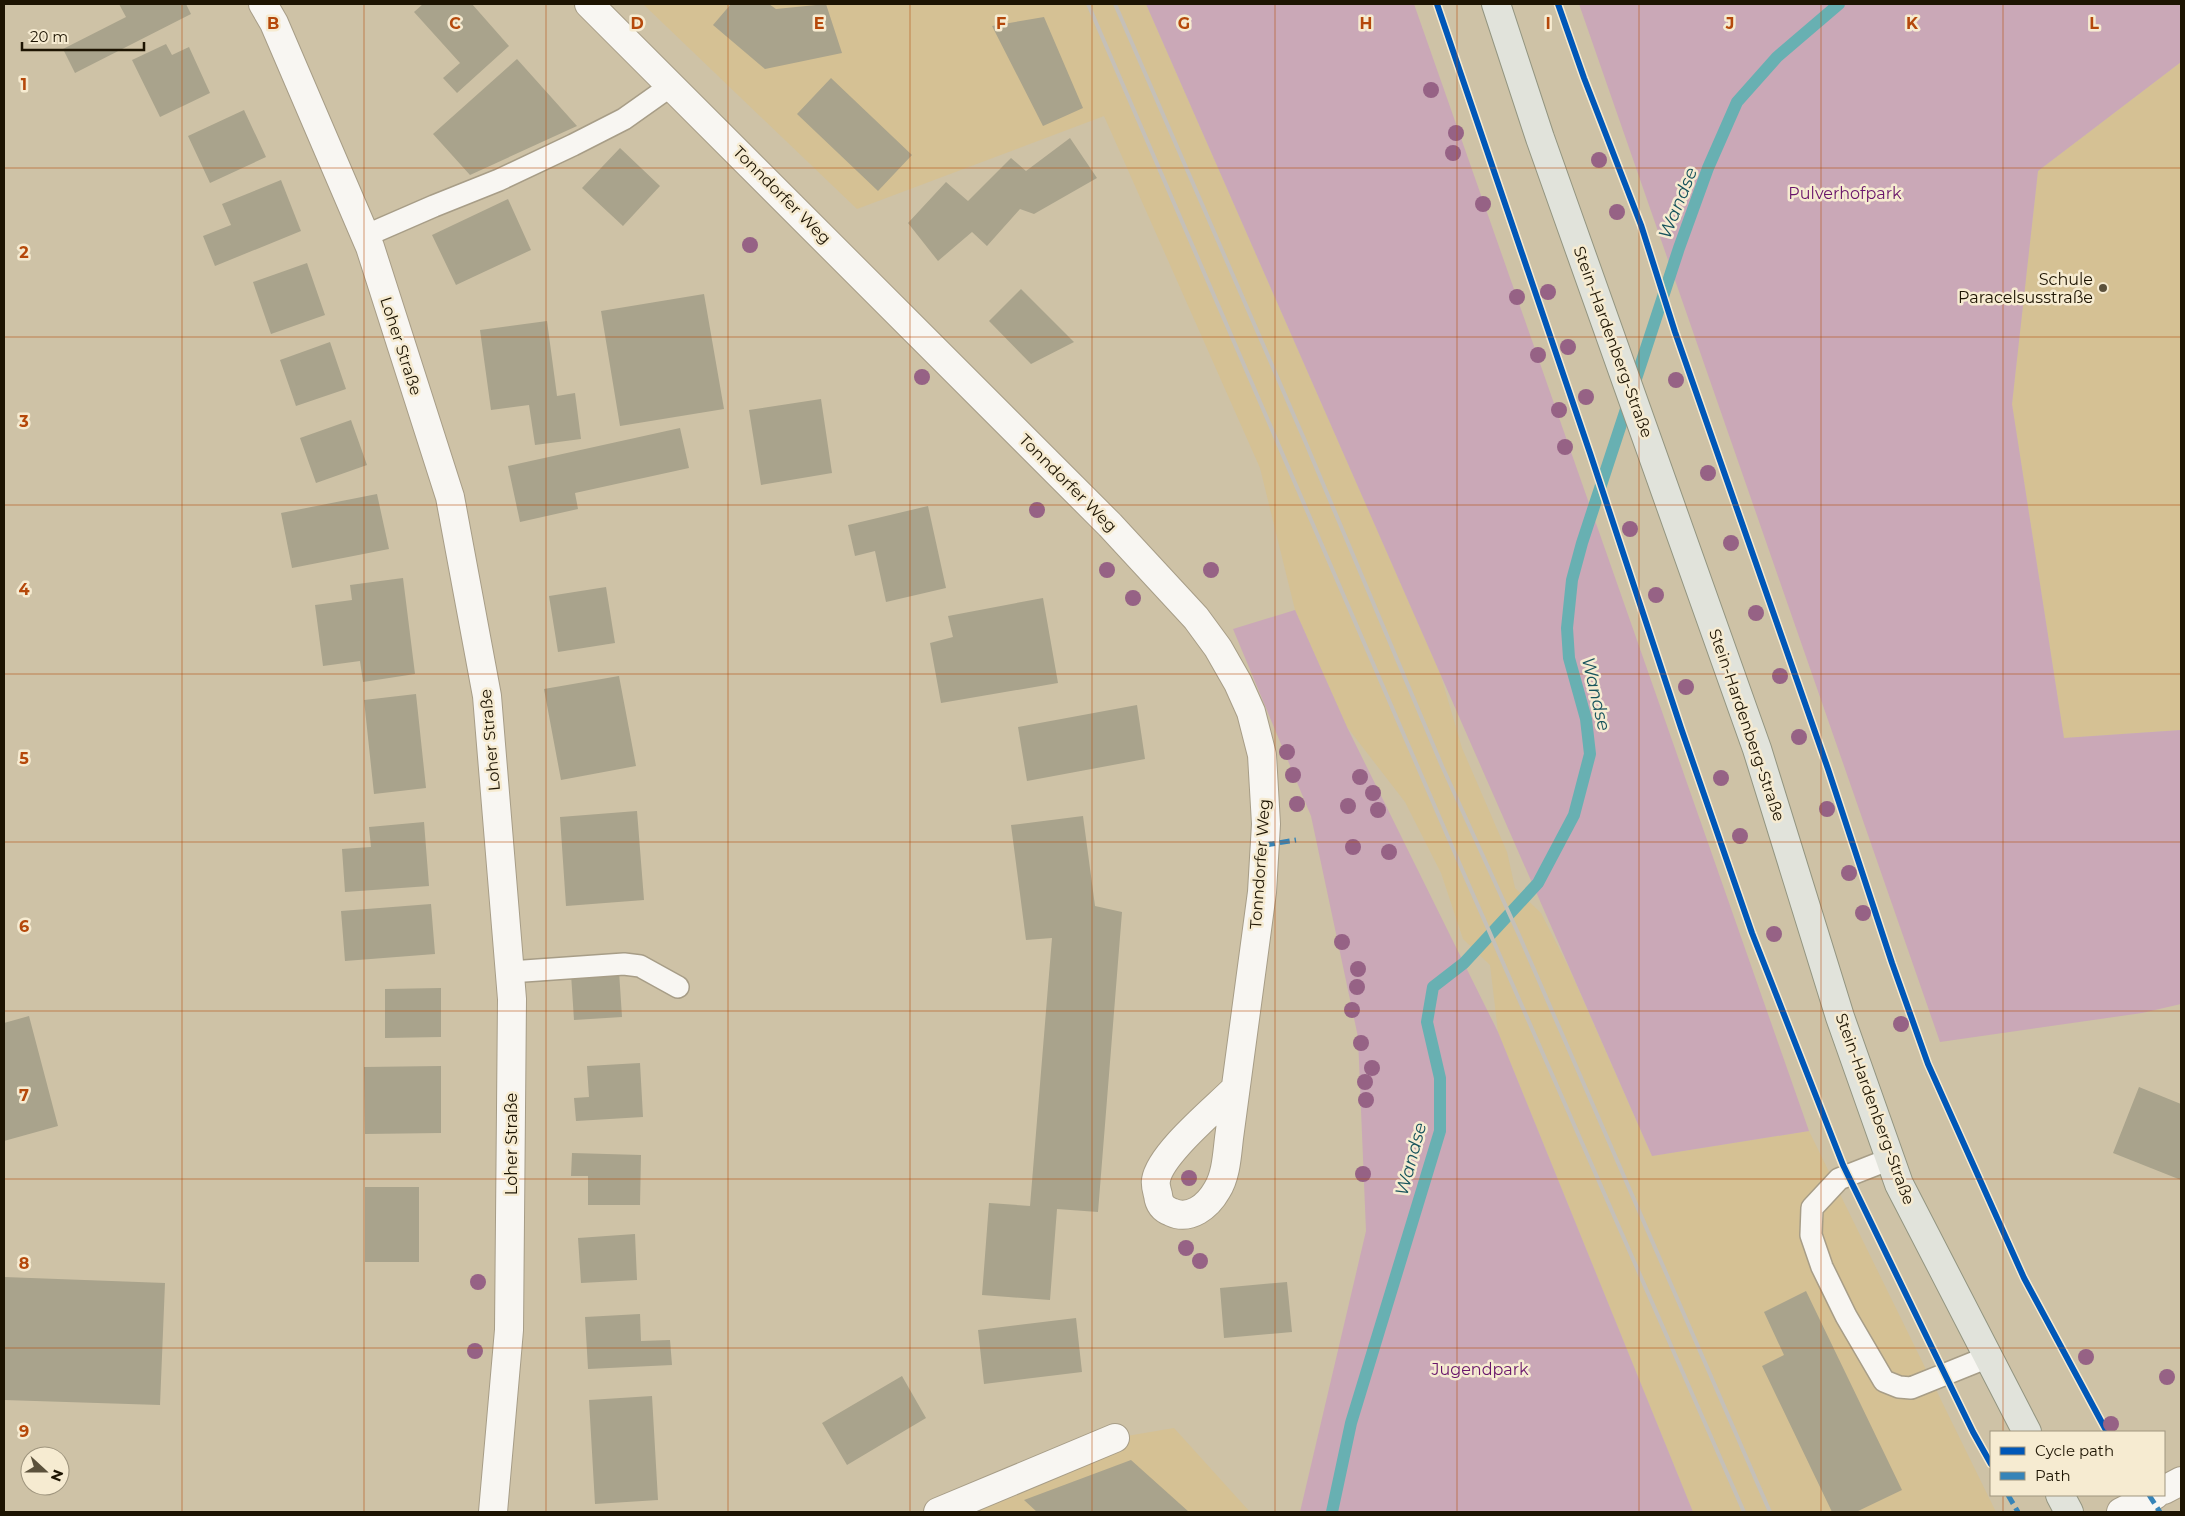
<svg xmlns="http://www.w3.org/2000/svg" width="2185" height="1516" viewBox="0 0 2185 1516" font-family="Montserrat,sans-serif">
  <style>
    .built { fill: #d5c194 }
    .green { fill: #caa8b7 }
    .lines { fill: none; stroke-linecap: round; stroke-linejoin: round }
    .stream { stroke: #68b0b2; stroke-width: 12 }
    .building { fill: #a9a38c }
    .service-casing { stroke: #a79d87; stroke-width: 24 }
    .minor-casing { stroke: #a79d87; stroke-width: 30 }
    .primary-casing { stroke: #939580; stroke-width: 30 }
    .service { stroke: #f8f6f2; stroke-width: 21 }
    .minor { stroke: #f8f6f2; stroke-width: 28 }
    .primary { stroke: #e1e3db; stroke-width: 28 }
    .rail { stroke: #c5c0b8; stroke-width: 4 }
    .quiet { stroke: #3684b8; stroke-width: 5; stroke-dasharray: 10 5; stroke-linecap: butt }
    .cycleway-casing { stroke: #f6ebd1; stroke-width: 9 }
    .cycleway { stroke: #0057b8; stroke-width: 6 }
    .tree { fill: #966285 }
    .grid { fill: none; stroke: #b5480a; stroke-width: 1; stroke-opacity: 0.55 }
    .poi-dot { fill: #5b513b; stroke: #f6ebd1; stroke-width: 2 }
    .labels { text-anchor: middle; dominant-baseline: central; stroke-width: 5; stroke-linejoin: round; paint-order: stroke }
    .park-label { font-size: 16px; fill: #68146a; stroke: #f6ebd1 }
    .street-label { font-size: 16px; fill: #1d1402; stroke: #f6ebd1 }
    .poi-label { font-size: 16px; fill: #1d1402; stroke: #f6ebd1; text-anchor: end }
    .water-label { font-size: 18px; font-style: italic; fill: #17545c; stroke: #f6ebd1 }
    .grid-label { font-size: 16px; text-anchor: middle; font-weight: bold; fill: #b5480a; stroke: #f6ebd1; stroke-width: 5; stroke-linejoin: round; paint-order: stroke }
  </style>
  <rect width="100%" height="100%" fill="#cec2a6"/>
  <path class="built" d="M643,4h503l294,669 22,75 45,104 8,36 26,25 28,55 83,188 157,-25 187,381h-303l-195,-480 -8,-67 -27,-26 -22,-66 -36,-71 -58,-75 -52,-117 -35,-142 -156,-352 -247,93z
    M2181,62v668l-117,8 -52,-334 26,-233z
    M1174,1428l76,84h-312l177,-74z"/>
  <path class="green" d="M1146,4h268l395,1127 -157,25z
    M1579,4h602v58l-143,109 -26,233 52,334 117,-8v274l-39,9 -202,29z
    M1295,610l52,117 151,305 195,480h-393l66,-281 -8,-194 -47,-221 -78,-187z"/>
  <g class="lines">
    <path class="stream" d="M1332,1512l19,-89 89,-292v-53l-13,-56 6,-35 31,-24 74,-80 36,-68 16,-61 -4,-35 -17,-61 -2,-30 5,-48 10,-37 97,-295 29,-80 29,-66 40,-45 62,-53"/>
  </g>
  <path class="building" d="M119,4h67l5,10 -116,59 -12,-24 63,-32z
    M423,4h49l37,42 -52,47 -14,-15 17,-15 -46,-51z
    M731,4h38l7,5 50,-5 16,49 -77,16 -52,-44z
    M1044,17l39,91 -40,18 -51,-100z
    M166,44l6,11 17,-8 21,46 -50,24 -28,-57z
    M517,59l60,67 -107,49 -37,-41z
    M831,78l81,77 -34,36 -81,-77z
    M244,110l22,47 -56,26 -22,-47z
    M1070,138l27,40 -63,36 -14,-5 -33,37 -15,-14 -34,29 -30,-38 38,-41 22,19 43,-43 15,13z
    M620,148l40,38 -37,40 -41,-38z
    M281,180l20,51 -86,35 -12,-30 28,-11 -9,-21z
    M508,199l23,51 -75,35 -24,-50z
    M307,263l18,52 -54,19 -18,-52z
    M1021,289l53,53 -43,22 -42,-43z
    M704,294l20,115 -104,17 -19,-115z
    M547,321l10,75 18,-3 6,46 -46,6 -6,-40 -38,5 -11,-80z
    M330,342l16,47 -50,17 -16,-46z
    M821,399l11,74 -71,12 -12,-75z
    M351,420l16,45 -51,18 -16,-45z
    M680,428l9,40 -114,25 3,16 -58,13 -12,-56z
    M377,494l12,55 -97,19 -11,-55z
    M928,506l18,82 -60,14 -11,-51 -20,5 -7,-31z
    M403,578l12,96 -52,8 -3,-21 -37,5 -8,-61 37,-5 -2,-15z
    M606,587l9,56 -57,9 -9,-56z
    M1043,598l15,85 -117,20 -11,-60 23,-6 -5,-21z
    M619,676l17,90 -75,14 -17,-91z
    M416,694l10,94 -52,6 -10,-94z
    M1137,705l8,54 -118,22 -9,-54z
    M637,811l7,89 -78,6 -6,-89z
    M1083,816l12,90 27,6 -24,300 -41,-3 -7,91 -68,-5 7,-92 41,3 22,-268 -26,2 -15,-115z
    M424,822l5,64 -84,6 -3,-43 29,-2 -2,-20z
    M431,904l4,50 -90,7 -4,-50z
    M619,971l3,46 -48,3 -3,-46z
    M441,988v49l-56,1v-49z
    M29,1016l29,110 -54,15v-118z
    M640,1063l3,54 -67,4 -2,-23 15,-1 -2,-31z
    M441,1066v67l-76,1 -1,-67z
    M2139,1087l42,17v76l-68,-27z
    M572,1153l69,2 -1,50h-52v-29h-17z
    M365,1187h54v75h-54z
    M635,1234l2,46 -56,3 -3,-45z
    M4,1277l161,6 -5,122 -156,-5z
    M1287,1282l5,50 -68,6 -4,-50z
    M1806,1291l96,199 -46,22h-24l-70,-146 22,-11 -20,-43z
    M640,1314l1,27 29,-1 2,25 -84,4 -3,-52z
    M1076,1318l6,54 -98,12 -6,-54z
    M902,1376l24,42 -79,47 -25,-42z
    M652,1396l6,104 -63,4 -6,-104z
    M1131,1460l58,52h-152l-13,-12z"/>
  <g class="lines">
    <defs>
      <path id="service" d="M365,236l69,-30 65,-26 74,-35 51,-26 48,-34
        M510,972l114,-8 16,2 38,21
        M1890,1159l-51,20 -27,29 -1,27 11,32 24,49 38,65 15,6 12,1 77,-31"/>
      <path id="minor" d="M263,4l11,19 96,224 80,250 37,199 25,303 -3,331 -16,182
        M589,4l521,521 86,93 22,30 20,35 13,29 11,43 4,69 -4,68 -33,246c-2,17 -3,38 -12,52 -9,16 -27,31 -46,22 -8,-3 -12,-8 -13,-17 -1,-4 -3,-10 -2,-15 4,-26 59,-71 79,-91
        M2164,1490l17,-9
        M938,1512l177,-74
        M2121,1512l34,-17"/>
      <path id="primary" d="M1496,4l44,134 217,611 83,268 59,167 128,248
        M2060,1495l9,17"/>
    </defs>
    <use href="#service" class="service-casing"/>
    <use href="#minor" class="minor-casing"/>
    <use href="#primary" class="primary-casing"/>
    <use href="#service" class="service"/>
    <use href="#minor" class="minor"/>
    <use href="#primary" class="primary"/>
    <path class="rail" d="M1088,4l373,863 283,645
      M1115,4l190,437 137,325 77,169 251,577"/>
    <path class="quiet" d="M1265,845l31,-5
      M2008,1495l10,17
      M2149,1495l11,17"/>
    <defs>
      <path id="cycleway" d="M1437,4l153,449 91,275 71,205 91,232 130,267 18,32
        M1558,4l26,74 57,147 34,107 153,437 64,194 36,101 96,214 83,154"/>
    </defs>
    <use href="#cycleway" class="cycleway-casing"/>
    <use href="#cycleway" class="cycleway"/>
  </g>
  <g class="tree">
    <circle cx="1431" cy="90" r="8"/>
    <circle cx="1456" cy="133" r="8"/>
    <circle cx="1453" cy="153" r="8"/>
    <circle cx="1599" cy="160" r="8"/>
    <circle cx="1483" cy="204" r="8"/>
    <circle cx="1617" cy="212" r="8"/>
    <circle cx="750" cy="245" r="8"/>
    <circle cx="1548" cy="292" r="8"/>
    <circle cx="1517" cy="297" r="8"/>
    <circle cx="1568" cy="347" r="8"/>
    <circle cx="1538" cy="355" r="8"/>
    <circle cx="922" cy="377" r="8"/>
    <circle cx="1676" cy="380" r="8"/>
    <circle cx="1586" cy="397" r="8"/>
    <circle cx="1559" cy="410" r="8"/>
    <circle cx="1565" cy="447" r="8"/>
    <circle cx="1708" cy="473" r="8"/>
    <circle cx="1037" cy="510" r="8"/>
    <circle cx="1630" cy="529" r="8"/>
    <circle cx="1731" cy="543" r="8"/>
    <circle cx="1107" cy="570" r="8"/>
    <circle cx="1211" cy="570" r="8"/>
    <circle cx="1656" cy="595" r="8"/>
    <circle cx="1133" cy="598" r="8"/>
    <circle cx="1756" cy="613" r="8"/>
    <circle cx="1780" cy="676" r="8"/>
    <circle cx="1686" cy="687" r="8"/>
    <circle cx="1799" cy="737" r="8"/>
    <circle cx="1287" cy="752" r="8"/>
    <circle cx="1293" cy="775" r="8"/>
    <circle cx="1360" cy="777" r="8"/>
    <circle cx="1721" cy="778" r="8"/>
    <circle cx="1373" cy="793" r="8"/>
    <circle cx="1297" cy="804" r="8"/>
    <circle cx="1348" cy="806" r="8"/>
    <circle cx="1827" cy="809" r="8"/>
    <circle cx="1378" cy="810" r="8"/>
    <circle cx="1740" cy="836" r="8"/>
    <circle cx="1353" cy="847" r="8"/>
    <circle cx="1389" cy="852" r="8"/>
    <circle cx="1849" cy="873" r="8"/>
    <circle cx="1863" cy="913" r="8"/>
    <circle cx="1774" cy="934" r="8"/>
    <circle cx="1342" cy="942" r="8"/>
    <circle cx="1358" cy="969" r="8"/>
    <circle cx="1357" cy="987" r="8"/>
    <circle cx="1352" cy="1010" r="8"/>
    <circle cx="1901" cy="1024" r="8"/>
    <circle cx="1361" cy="1043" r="8"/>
    <circle cx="1372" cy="1068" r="8"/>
    <circle cx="1365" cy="1082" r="8"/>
    <circle cx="1366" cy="1100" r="8"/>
    <circle cx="1363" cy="1174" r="8"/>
    <circle cx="1189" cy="1178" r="8"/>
    <circle cx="1186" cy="1248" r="8"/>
    <circle cx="1200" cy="1261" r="8"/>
    <circle cx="478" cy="1282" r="8"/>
    <circle cx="475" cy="1351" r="8"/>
    <circle cx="2086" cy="1357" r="8"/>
    <circle cx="2167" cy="1377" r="8"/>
    <circle cx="2111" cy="1424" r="8"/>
  </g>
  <path class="grid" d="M182,4v1508M364,4v1508M546,4v1508M728,4v1508M910,4v1508M1092,4v1508M1275,4v1508M1457,4v1508M1639,4v1508M1821,4v1508M2003,4v1428M4,168h2177M4,337h2177M4,505h2177M4,674h2177M4,842h2177M4,1011h2177M4,1179h2177M4,1348h2177M2003,1495v17"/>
  <circle class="poi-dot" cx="2103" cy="288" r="5"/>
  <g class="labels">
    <g class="park-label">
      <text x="1845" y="193">Pulverhofpark</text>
      <text x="1480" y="1369">Jugendpark</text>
    </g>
    <g class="street-label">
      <text transform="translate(782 195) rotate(45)">Tonndorfer Weg</text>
      <text transform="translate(1613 342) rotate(70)">Stein-Hardenberg-Straße</text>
      <text transform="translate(401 346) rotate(72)">Loher Straße</text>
      <text transform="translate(1068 483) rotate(45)">Tonndorfer Weg</text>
      <text transform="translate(1747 725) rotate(71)">Stein-Hardenberg-Straße</text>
      <text transform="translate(490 740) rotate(-95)">Loher Straße</text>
      <text transform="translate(1260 864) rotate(-86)">Tonndorfer Weg</text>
      <text transform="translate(1875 1109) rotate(70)">Stein-Hardenberg-Straße</text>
      <text transform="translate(511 1144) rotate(-90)">Loher Straße</text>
    </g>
    <g class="poi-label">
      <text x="2093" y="279">Schule<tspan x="2093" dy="18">Paracelsusstraße</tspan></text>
    </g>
    <g class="water-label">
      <text transform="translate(1678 203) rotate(-68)">Wandse</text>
      <text transform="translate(1596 694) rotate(77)">Wandse</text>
      <text transform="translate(1411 1159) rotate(-75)">Wandse</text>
    </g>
  </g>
  <g class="grid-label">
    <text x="273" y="29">B</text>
    <text x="455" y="29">C</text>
    <text x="637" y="29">D</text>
    <text x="819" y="29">E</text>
    <text x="1001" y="29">F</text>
    <text x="1184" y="29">G</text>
    <text x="1366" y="29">H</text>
    <text x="1548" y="29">I</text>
    <text x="1730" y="29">J</text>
    <text x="1912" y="29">K</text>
    <text x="2094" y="29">L</text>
    <text x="24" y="90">1</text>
    <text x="24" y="258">2</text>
    <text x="24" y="427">3</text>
    <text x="24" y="595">4</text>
    <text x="24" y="764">5</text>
    <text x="24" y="932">6</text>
    <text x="24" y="1101">7</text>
    <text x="24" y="1269">8</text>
    <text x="24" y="1437">9</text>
  </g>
  <rect width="2185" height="1516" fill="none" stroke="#1d1402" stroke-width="10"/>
  <rect x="1990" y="1431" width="175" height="65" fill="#f6ebd1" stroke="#9f957e"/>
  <rect x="2000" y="1447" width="25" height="8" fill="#0057b8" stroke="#9f957e"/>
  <text x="2035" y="1456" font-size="15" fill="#1d1402">Cycle path</text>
  <rect x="2000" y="1472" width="25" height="8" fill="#3684b8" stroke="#9f957e"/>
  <text x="2035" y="1481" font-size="15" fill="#1d1402">Path</text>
  <g transform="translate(45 1471) rotate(111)"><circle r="24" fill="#f6ebd1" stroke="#9f957e"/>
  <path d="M0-4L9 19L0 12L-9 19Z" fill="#5b513b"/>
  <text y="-8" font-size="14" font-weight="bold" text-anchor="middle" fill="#1d1402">N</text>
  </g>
  <path d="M22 42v8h122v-8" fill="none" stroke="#1d1402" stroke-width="2.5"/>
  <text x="30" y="42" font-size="15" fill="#1d1402" stroke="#f6ebd1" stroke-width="4" paint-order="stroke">20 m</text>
</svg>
